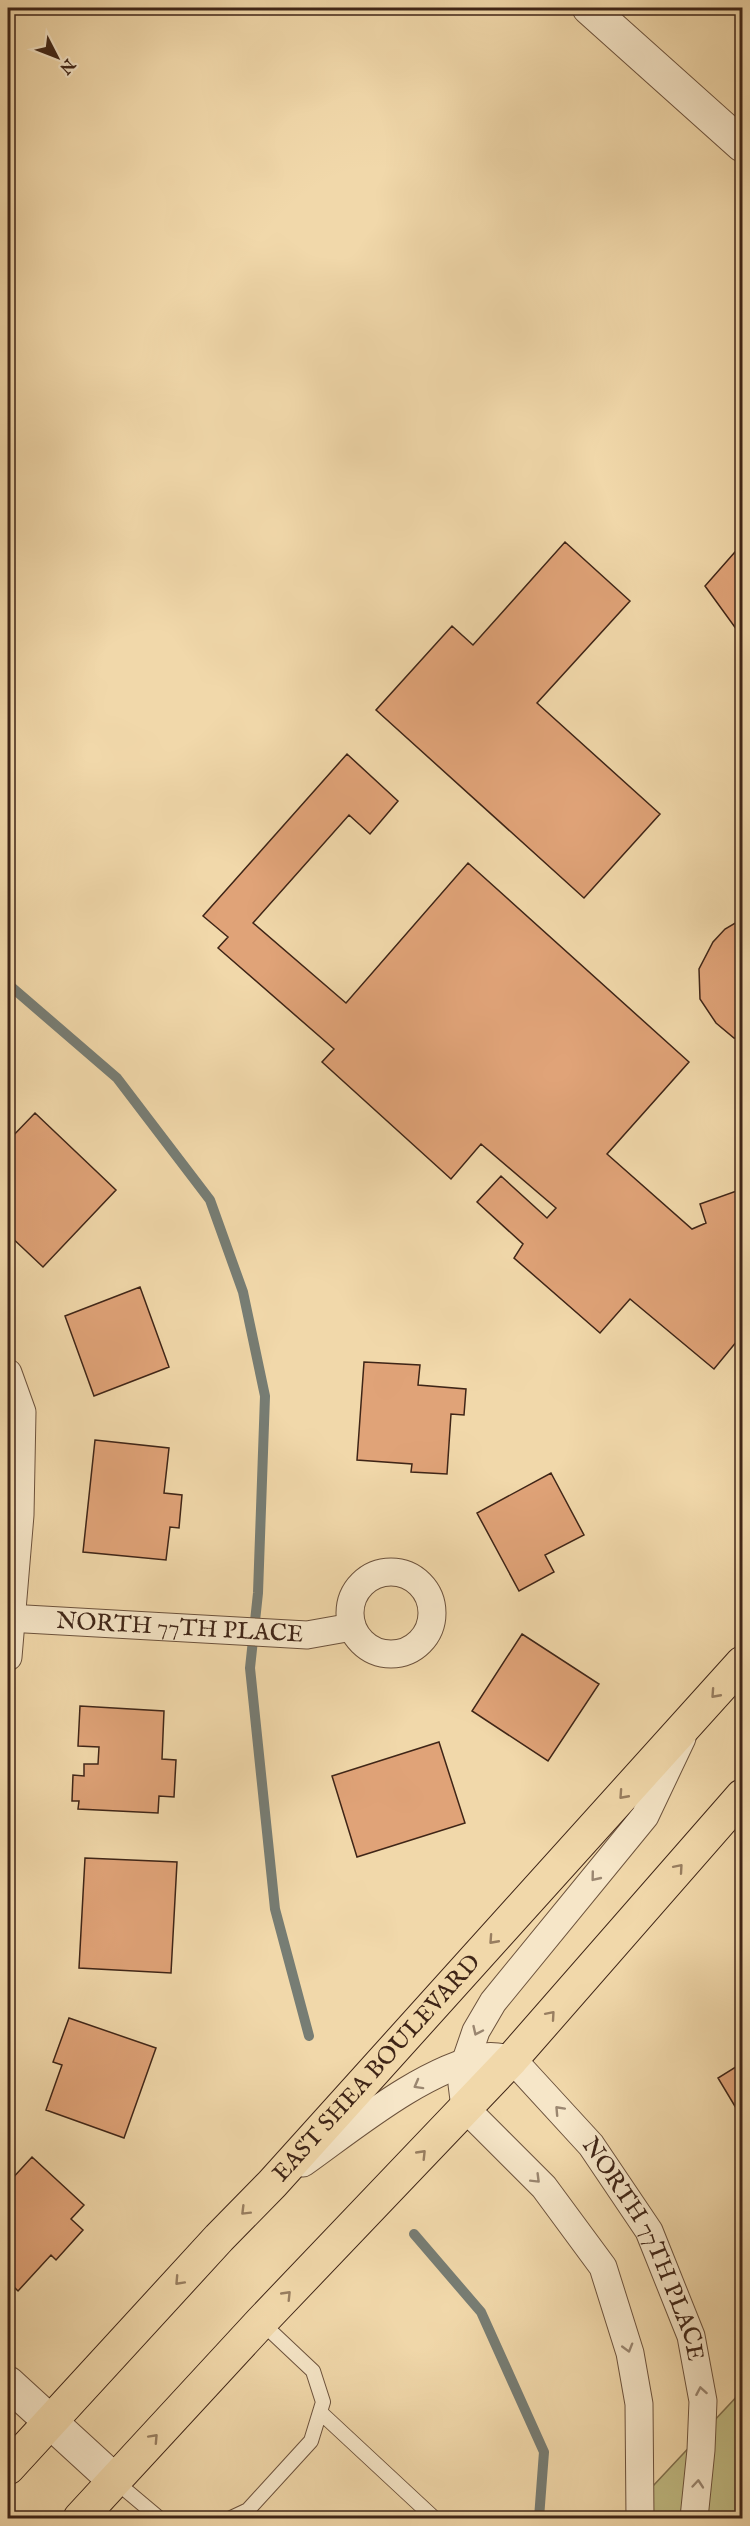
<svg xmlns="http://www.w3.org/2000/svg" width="750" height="2526" viewBox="0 0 750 2526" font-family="'IM FELL English',serif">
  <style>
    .green { fill: #c1bc84; stroke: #80704e; stroke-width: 1.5 }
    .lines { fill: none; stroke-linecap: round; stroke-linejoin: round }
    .stream { stroke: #777d74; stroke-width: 10 }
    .building { fill: #e0a378; stroke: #3f2517; stroke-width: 1.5 }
    .service-casing { stroke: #6c523c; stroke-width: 16 }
    .minor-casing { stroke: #6c523c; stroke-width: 29 }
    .tertiary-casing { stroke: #6c523c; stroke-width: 35 }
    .primary-casing { stroke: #3f2517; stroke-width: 35 }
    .service { stroke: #f6e6c8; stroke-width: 14 }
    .minor { stroke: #f6e6c8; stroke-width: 27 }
    .tertiary { stroke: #f6e6c8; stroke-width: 33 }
    .primary { stroke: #f1d8aa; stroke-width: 33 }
    .oneway { stroke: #987e60 }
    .oneway2 { stroke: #9a8670 }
    .labels { text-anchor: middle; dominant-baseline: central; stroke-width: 4.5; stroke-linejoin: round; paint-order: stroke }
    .street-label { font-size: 24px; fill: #3f2517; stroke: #f6e6c8 }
  </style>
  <rect width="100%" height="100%" fill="#f1d8aa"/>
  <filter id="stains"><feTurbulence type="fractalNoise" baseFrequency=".00333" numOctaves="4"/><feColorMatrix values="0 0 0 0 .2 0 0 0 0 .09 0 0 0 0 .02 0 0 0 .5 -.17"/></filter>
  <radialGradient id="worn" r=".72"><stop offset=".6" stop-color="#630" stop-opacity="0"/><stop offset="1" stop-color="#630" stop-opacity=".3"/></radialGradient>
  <path class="green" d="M742,2391v127h-119z"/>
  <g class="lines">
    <path class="stream" d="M8,984l109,94 93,122 33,92 22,104 -7,197 -8,75 25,241 34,127
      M414,2234l67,78 63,140 -5,66"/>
  </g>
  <path class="building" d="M565,542l65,59 -93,102 123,111 -76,84 -208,-188 76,-84 21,19z
    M742,544v93l-37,-51z
    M347,754l51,47 -28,33 -21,-19 -96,108 93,80 122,-140 221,199 -82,92 85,75 14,-6 -6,-19 42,-15v146l-28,34 -84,-70 -30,34 -86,-75 9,-14 -46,-42 24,-26 46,42 9,-10 -75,-64 -30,35 -129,-117 12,-13 -116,-101 10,-11 -25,-21z
    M742,919v121l-8,-2 -18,-15 -16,-24 -1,-30 14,-27 12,-13z
    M35,1113l81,77 -73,77 -35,-33v-93z
    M140,1287l29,80 -75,29 -29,-80z
    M364,1362l56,3 -2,20 48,4 -2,26 -13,-1 -4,60 -36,-2 1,-8 -55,-4z
    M95,1440l74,8 -5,45 18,2 -3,33 -9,-1 -4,33 -83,-8z
    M551,1473l33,62 -39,20 9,17 -35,19 -42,-78z
    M522,1634l77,50 -51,77 -76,-50z
    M80,1706l84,5 -2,48 14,1 -2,37 -15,-1 -1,17 -80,-4 1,-8h-7l1,-26 11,1v-12h14l1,-17 -21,-1z
    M439,1742l26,81 -108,34 -25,-81z
    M85,1858l92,4 -6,111 -92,-5z
    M69,2018l87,30 -32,90 -78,-28 16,-45 -9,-3z
    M742,2063v55l-24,-40z
    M32,2157l52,48 -13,14 12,11 -27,30 -5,-5 -33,36 -10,-10v-102l2,2z"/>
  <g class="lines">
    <defs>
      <path id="service" d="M320,2412l114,106
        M115,2481l44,37
        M231,2518l17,-8 63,-69 12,-39 -10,-31 -52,-49"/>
      <g id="minor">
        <path d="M8,1373l14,39 -2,103 -12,142"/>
        <circle cx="391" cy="1613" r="41"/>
        <path id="s1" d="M8,1618l299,17 45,-8"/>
        <path id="s2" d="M303,2163c52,-37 119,-93 182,-106 8,-2 19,1 27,2l79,86 58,86 42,105 12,65 -2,49 -7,68"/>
        <path d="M640,2518l-1,-114 -9,-51 -27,-86 -59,-80 -79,-79 -3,-24 3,-21 11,-32 17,-29 152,-186 37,-78"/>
      </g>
      <path id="tertiary" d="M589,8l153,137
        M8,2383l107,98"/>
      <g id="primary">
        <path id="s3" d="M8,2468l211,-230 53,-54 470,-521"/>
        <path d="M80,2518l181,-196 251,-263 230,-263"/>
      </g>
    </defs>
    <use href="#service" class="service-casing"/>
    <use href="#minor" class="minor-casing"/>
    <use href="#tertiary" class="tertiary-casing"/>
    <use href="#primary" class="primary-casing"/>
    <use href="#service" class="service"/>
    <use href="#minor" class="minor"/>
    <use href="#tertiary" class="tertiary"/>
    <use href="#primary" class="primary"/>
  </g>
  <defs><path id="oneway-chevron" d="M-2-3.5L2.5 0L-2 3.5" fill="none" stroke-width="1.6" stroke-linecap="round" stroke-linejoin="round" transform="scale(1.5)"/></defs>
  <g class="oneway">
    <use href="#oneway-chevron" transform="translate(715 1694) rotate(132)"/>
    <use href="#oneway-chevron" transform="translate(623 1795) rotate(132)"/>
    <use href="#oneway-chevron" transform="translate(679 1868) rotate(-49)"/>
    <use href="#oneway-chevron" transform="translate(493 1940) rotate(132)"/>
    <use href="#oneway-chevron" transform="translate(551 2015) rotate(-49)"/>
    <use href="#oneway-chevron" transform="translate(422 2154) rotate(-46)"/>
    <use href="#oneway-chevron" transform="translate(245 2211) rotate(135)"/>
    <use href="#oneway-chevron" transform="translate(179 2281) rotate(133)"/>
    <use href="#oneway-chevron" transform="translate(287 2295) rotate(-46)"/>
    <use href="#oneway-chevron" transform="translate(154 2438) rotate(-47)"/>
  </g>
  <g class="oneway2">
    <use href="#oneway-chevron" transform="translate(595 1877) rotate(129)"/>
    <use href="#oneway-chevron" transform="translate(477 2031) rotate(115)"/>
    <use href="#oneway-chevron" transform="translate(418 2085) rotate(151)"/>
    <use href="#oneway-chevron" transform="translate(559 2110) rotate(-133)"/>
    <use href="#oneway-chevron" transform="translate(536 2179) rotate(45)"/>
    <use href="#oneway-chevron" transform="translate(628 2348) rotate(74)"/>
    <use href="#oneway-chevron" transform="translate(701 2391) rotate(-100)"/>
    <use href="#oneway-chevron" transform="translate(698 2484) rotate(-85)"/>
  </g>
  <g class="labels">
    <g class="street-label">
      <text stroke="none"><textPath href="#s1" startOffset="172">NORTH 77TH PLACE</textPath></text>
      <text stroke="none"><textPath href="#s3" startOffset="544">EAST SHEA BOULEVARD</textPath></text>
      <text stroke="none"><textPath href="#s2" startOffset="474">NORTH 77TH PLACE</textPath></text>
    </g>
  </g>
  <rect width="750" height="2526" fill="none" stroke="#f1d8aa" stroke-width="30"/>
  <rect x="9" y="9" width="732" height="2508" fill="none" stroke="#3f2517" stroke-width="3"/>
  <rect x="15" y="15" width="720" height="2496" fill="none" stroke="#3f2517" stroke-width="1.5"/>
  <g transform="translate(57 57) rotate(132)" stroke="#f6e6c8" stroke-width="4.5" paint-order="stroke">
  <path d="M0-4.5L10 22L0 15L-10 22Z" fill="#3f2517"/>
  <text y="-9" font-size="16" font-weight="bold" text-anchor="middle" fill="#3f2517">N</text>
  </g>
  <rect width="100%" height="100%" filter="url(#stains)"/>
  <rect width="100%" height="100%" fill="url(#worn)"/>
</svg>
